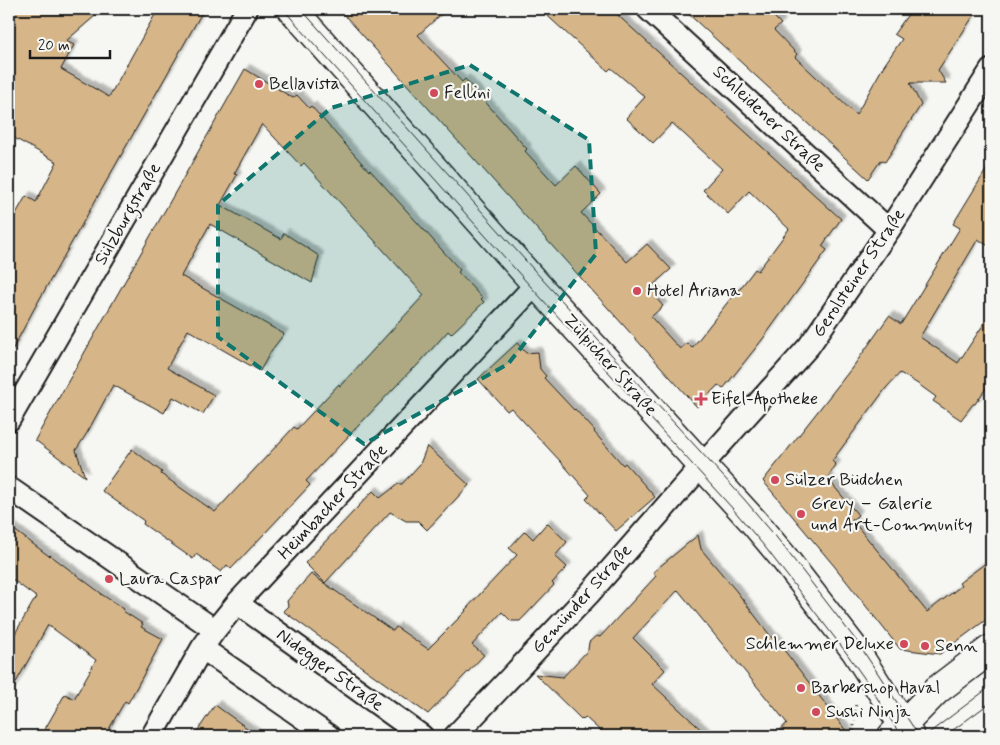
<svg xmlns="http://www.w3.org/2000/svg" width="1000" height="745" viewBox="0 0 1000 745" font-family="Mynerve,sans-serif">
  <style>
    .building { fill: #d6b689; stroke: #1c1c1c; filter: url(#shadow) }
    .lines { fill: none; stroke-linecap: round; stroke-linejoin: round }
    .street-casing { stroke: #1c1c1c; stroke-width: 25 }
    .secondary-casing { stroke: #1c1c1c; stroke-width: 31 }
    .path { stroke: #1c1c1c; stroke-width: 3; stroke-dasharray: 1 4; stroke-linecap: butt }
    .street { stroke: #f6f6f2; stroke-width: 21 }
    .secondary { stroke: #f6f6f2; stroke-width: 28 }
    .tram { stroke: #1c1c1c; stroke-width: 1 }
    .marked { fill: #0f766e; fill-opacity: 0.2; stroke: #0f766e; stroke-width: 4; stroke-dasharray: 10 6; stroke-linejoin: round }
    .poi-dot { fill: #d1495b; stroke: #f6f6f2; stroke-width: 2 }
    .labels { text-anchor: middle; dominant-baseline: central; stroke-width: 4.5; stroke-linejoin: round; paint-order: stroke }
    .poi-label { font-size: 18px; fill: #1c1c1c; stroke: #f6f6f2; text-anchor: start }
    .street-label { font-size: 18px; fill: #1c1c1c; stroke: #f6f6f2 }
  </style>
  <defs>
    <filter id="shadow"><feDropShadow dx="4.5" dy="-4.5" stdDeviation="1" flood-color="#0004"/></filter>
  </defs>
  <rect width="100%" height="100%" fill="#f6f6f2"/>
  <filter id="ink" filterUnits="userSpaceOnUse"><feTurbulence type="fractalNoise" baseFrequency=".02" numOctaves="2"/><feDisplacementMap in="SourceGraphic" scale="10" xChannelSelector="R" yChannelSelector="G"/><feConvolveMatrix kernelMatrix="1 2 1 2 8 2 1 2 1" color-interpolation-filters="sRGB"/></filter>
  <g filter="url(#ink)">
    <path class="building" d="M9,9h94l-37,32 8,4 -13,24 48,28 49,-88h46l-170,300 -25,47v-130l17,-30 10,6 21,-40 -48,-27z
      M339,9h108l-29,26 44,47 3,-3 62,70 -2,2 31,34 20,-19 25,28 -20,19 46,49 20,-18 24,25 -20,18 8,8 -3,3 7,8 -12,11 29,32 7,-6 5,5 46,-59 1,1 16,-21 3,2 31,-42 -40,-38 -21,23 -25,-24 19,-21 -50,-46 -19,20 -27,-25 19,-21 -34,-29 -3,3 -68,-62h71l230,210 -19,27 5,4 -65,90 -39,49 -5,-4 -21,22z
      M683,9h83l15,15 -7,6 23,24 -2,3 61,58 27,-48 19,-28 -8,-5 18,-25h66l-40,61 8,13h-36l11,22 -23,35h1l-14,22 -4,-2 -13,19z
      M245,69l48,29 4,-3 12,13 2,-2 58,65 1,-1 90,100 -2,2 24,26 -1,1 3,3 -33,32 -3,-3 -34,38 -1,-1 -107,113 4,4 -30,32 -49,52 -4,-4 -6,7 -25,-18 -3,5 -50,-35 1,-3 -42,-30 30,-42 30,23 -1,2 54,38 79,-85 3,2 42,-45 1,2 84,-91 -120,-132 -3,3 -39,-42 -28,50 3,1 -17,30 61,34 3,-6 35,23 -7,27 -102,-59 -29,52 103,58 -13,17 -11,20 -72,-41 -21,38 47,27 -11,19 -30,-17 -9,16 -51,-28 -26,48 -11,17 9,27 -50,-37z
      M991,162v86l-13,-9 -58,98 38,26 33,-50v68l-16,23h-2l-12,16 -28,-19 3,-4 -18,-13 -18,-11 -14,15 -54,73 4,4 -9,13 31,37 -6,5 39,47 36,45 34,-26 -2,-3 32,-24v57l-51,38 -40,-5 -65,-82 -72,-86 92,-117 34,-48 12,8 59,-96 -7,-4z
      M517,343l9,10 12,-1 2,17 6,7 -2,2 30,32 1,-1 20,22 -1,1 29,33 2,-2 30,34 -39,34 -30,-32 4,-4 -29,-33 -50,-54 -4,3 -29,-32z
      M427,446l42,39 -42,45 -9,-9h-12l-16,-9 -65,71 -20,-20 68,-72 7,7 18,-14h4l18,-20z
      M547,523l20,19 -12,14 12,11 -15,16 2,2 -34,36h-9l-9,-9 -30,33 12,10 -56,59 -145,-103 5,-5 -1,-5 24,-27 82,57 3,-4 32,22 38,-38 -1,-1 52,-55 -8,-7 16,-17 8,8z
      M9,526l40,30 1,-1 52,39h-1l23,15 -1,2 20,13 -2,3 22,12 -35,64 -3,-2 -20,35h-64l24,-42 9,5 22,-39 -48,-35 -39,70v-51l27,-47 -27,-20z
      M698,535l3,14 36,43 35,46 2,-1 76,99h-75l12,-13 -109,-133 -45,48 32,32 -13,14 56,52h-102l-21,-19 -3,3 -47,-46 28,3 25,-27 1,-8 7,-6 4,1 56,-61 -3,-4z
      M215,705l43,31h-64z"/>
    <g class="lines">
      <defs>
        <path id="street" d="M648,9l241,221
          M9,420l238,-411
          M9,488l206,142
          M237,603l185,133
          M202,648l127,88
          M152,736l50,-88 13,-18 22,-27 299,-319
          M455,736l134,-142 108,-123 112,-125 80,-116 102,-160"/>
        <path id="secondary" d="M292,9l244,275 217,237 31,37 71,92 55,86
          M892,736l45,-46 54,-41"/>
      </defs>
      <use href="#street" class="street-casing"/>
      <use href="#secondary" class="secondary-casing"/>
      <path class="path" d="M853,736l3,-34"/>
      <use href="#street" class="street"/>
      <use href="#secondary" class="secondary"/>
      <path class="tram" d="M283,9l249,279 201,221 32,38 80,104 22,31 34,54
        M301,9l241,270 202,220 33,39 81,105 61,93
        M925,736l66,-50
        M945,736l46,-34"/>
    </g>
  </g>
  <path class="marked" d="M470,65l119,75 7,114 -88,110 -144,80 -146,-107v-132l113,-97z"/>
  <g class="poi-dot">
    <circle cx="259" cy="84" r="5"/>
    <circle cx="434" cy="93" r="5"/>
    <circle cx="637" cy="291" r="5"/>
    <path d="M698.5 391.5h5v5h5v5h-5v5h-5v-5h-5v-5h5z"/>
    <circle cx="775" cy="480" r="5"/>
    <circle cx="801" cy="514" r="5"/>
    <circle cx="109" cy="579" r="5"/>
    <circle cx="904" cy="644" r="5"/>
    <circle cx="925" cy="646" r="5"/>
    <circle cx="801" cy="688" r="5"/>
    <circle cx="816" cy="712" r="5"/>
  </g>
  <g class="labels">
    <g class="poi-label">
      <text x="269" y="84">Bellavista</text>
      <text x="444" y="93">Fellini</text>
      <text x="647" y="291">Hotel Ariana</text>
      <text x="711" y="399">Eifel-Apotheke</text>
      <text x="785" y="480">Sülzer Büdchen</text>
      <text x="811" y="504">Grevy – Galerie<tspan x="811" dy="21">und Art-Community</tspan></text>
      <text x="119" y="579">Laura Caspar</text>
      <text x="894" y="644" text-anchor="end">Schlemmer Deluxe</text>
      <text x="935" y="646">Senn</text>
      <text x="811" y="688">Barbershop Haval</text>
      <text x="826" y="712">Sushi Ninja</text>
    </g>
    <g class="street-label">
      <text transform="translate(769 119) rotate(43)">Schleidener Straße</text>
      <text transform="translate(128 214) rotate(-60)">Sülzburgstraße</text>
      <text transform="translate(859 273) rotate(-56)">Gerolsteiner Straße</text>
      <text transform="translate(610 365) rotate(48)">Zülpicher Straße</text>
      <text transform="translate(333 502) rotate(-47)">Heimbacher Straße</text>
      <text transform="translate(582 599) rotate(-48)">Gemünder Straße</text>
      <text transform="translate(330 670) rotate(36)">Nidegger Straße</text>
    </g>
  </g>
  <rect width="1000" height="745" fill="none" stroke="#f6f6f2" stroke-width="30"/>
  <rect x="15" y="15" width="970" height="715" fill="none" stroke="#1c1c1c" stroke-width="2" filter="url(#ink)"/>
  <path d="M30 50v8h80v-8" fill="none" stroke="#1c1c1c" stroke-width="2.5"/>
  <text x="38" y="50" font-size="15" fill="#1c1c1c" stroke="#f6f6f2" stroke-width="4" paint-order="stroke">20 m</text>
</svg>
